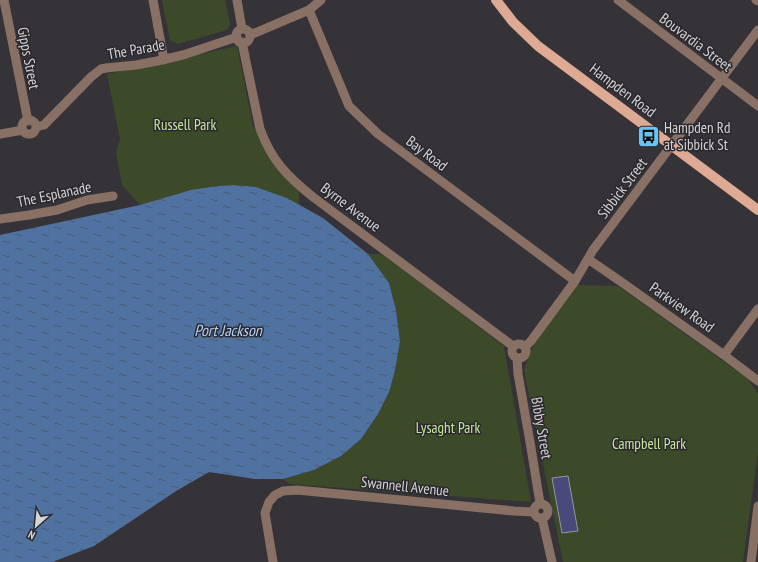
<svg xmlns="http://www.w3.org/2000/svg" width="758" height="562" viewBox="0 0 758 562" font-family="'PT Sans Narrow',sans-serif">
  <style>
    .green { fill: #3c4a2a }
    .water { fill: url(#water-ripples) }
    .building { fill: #49497b; stroke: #97979e }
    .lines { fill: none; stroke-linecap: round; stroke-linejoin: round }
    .minor { stroke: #897065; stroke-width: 9 }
    .major { stroke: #deaa93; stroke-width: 10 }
    .labels { text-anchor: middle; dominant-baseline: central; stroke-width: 3; stroke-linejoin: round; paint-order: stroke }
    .street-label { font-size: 15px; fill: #d4d3d6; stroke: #2b292e }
    .park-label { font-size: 15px; fill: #c5e998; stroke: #2b292e }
    .poi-label { font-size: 15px; fill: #d4d3d6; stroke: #2b292e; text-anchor: start }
    .water-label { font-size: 16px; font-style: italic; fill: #b3d2fc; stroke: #2b292e }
  </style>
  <defs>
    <pattern id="water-ripples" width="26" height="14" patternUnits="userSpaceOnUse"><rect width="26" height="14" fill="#5072a0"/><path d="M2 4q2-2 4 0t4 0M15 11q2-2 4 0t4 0" fill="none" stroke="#495b75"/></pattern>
  </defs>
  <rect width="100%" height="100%" fill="#353338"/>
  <path class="green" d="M162,0h63l5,24 -3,6 -49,14 -8,-4z
    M237,46l16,80 22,39 24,26v14l-12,-7 -31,-11 -21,-2 -17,1 -78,19 -18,-20 -6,-32 4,-14 -13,-65z
    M368,254h14l122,92 27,156 -241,-18 -7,-5 31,-9 27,-14 20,-17 17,-25 22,-73 -4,-31 -7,-27z
    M576,285l42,1 130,93 10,15v58l-15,110h-180l-39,-192 7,-20z"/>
  <path class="water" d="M235,185l21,2 31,11 36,20 45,36 21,29 7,27 4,31 -5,29 -6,22 -11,22 -17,25 -20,17 -27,14 -31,9h-28l-46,-7 -33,19 -82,55 -39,15 -1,1h-54v-327l140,-30 51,-15 27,-4z"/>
  <path class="building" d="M568,476l10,55 -16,2 -10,-55z"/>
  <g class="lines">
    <path class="minor" d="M4,0l24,121
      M153,0l11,60
      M237,0l5,29
      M618,0l140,106
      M756,0l2,1
      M309,10l40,96 29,28 197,147
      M236 36a7 7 0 1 1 14 0a7 7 0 1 1-14 0Z
      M250,35l59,-25 12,-10
      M242,42l18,87c12,32 27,47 53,68l200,149
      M22 127a7 7 0 1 1 14 0a7 7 0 1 1-14 0Z
      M36,127l8,-2 47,-48 10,-8 5,-1 30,-3 21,-4 26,-6 54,-18
      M0,134l23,-4
      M0,219l29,-4 28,-5 30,-10 26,-4
      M588,259l32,22 104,74 34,26
      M512 351a7 7 0 1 1 14 0a7 7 0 1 1-14 0Z
      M525,347l6,-6 44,-60 18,-31 165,-220
      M724,355l34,-46
      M517,358l1,16 12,68 10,61
      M534 511a7 7 0 1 1 14 0a7 7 0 1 1-14 0Z
      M542,518l10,44
      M273,562l-8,-49 4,-11 6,-7 8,-4 14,-1 217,21 19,1
      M751,562l7,-56"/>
    <path class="major" d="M496,0l17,22 25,24 220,164"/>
  </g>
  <defs>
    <symbol id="bus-square" viewBox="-11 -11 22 22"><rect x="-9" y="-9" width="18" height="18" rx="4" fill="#6ac3f1" stroke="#2b292e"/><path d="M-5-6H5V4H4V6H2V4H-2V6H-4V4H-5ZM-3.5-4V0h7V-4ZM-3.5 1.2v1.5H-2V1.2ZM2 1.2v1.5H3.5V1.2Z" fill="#111"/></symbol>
  </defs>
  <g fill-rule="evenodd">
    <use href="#bus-square" x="636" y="124" width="25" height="25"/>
  </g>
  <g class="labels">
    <g class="street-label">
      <text transform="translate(696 42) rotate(37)">Bouvardia Street</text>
      <text transform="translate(136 49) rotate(-10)">The Parade</text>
      <text transform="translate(29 58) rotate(79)">Gipps Street</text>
      <text transform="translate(623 90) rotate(37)">Hampden Road</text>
      <text transform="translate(427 153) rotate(37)">Bay Road</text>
      <text transform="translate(622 188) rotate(-53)">Sibbick Street</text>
      <text transform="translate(54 194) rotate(-12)">The Esplanade</text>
      <text transform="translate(351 207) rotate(37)">Byrne Avenue</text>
      <text transform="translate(682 307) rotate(35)">Parkview Road</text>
      <text transform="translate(542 428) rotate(80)">Bibby Street</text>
      <text transform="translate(405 486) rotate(6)">Swannell Avenue</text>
    </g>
    <g class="park-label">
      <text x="185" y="124">Russell Park</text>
      <text x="448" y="427">Lysaght Park</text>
      <text x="649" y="443">Campbell Park</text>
    </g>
    <g class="poi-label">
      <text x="664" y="127">Hampden Rd<tspan x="664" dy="17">at Sibbick St</tspan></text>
    </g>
    <g class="water-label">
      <text x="228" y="330">Port Jackson</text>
    </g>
  </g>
  <g transform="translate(36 526) rotate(207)" stroke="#2b292e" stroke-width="3" paint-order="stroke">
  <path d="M0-3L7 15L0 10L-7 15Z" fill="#d4d3d6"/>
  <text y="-6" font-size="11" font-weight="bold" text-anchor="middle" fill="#d4d3d6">N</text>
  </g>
</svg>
